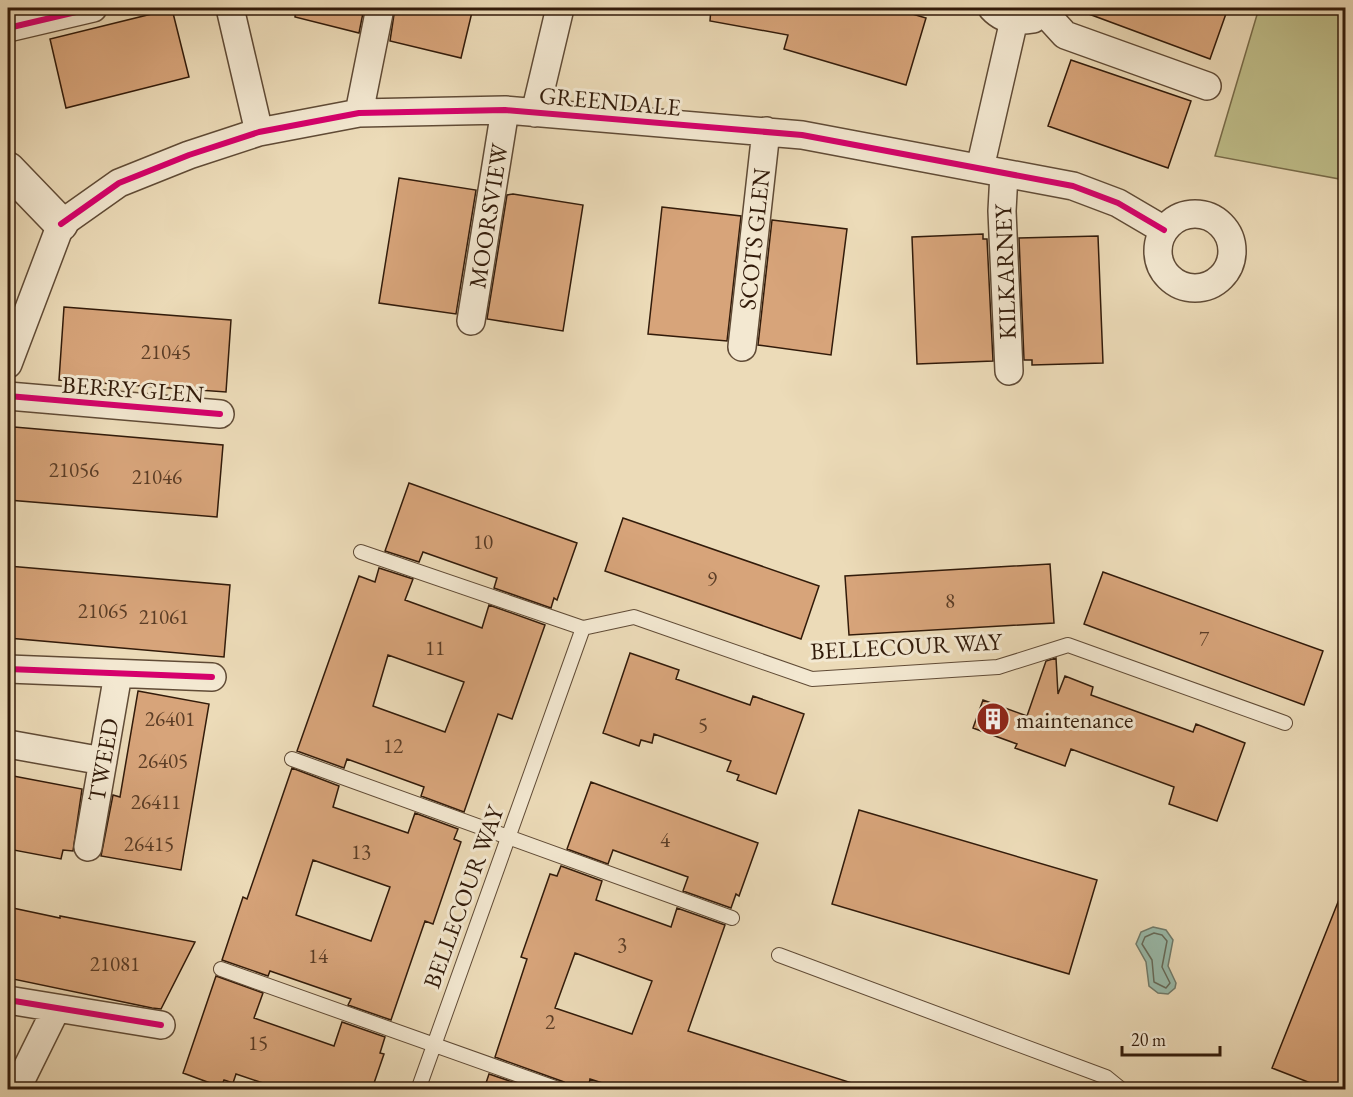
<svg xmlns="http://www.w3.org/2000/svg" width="1353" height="1097" viewBox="0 0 1353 1097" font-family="'EB Garamond',serif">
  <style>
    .green { fill: #bfbe8a; stroke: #786c4a; stroke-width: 1.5 }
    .water { fill: #99bbab; stroke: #707b6b; stroke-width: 1.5 }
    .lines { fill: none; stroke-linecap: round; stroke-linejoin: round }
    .shore { stroke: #666b5a; stroke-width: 1.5 }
    .building { fill: #d7a47a; stroke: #321b0a; stroke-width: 1.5; fill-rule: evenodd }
    .service-casing { stroke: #604b36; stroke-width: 16 }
    .minor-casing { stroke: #604b36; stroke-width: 30 }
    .tertiary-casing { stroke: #604b36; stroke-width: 36 }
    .service { stroke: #f3e8d1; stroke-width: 14 }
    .minor { stroke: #f3e8d1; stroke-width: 27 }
    .tertiary { stroke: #f3e8d1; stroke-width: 33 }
    .cycleway-casing { stroke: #f3e8d1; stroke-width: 10 }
    .cycleway { stroke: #d6006c; stroke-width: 6 }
    .labels { text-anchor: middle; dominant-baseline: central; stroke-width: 6; stroke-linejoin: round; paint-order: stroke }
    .number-label { font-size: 21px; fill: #5b3d26 }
    .street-label { font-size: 24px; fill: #321b0a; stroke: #f3e8d1 }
    .poi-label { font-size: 24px; fill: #321b0a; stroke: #f3e8d1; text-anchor: start }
  </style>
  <rect width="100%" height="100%" fill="#ecdbb8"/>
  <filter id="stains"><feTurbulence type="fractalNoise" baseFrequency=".00333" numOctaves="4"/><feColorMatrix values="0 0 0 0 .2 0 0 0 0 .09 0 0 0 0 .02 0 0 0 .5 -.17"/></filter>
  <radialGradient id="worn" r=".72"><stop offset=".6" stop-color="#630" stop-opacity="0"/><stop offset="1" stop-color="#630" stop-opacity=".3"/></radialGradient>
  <path class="green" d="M1259,8h86v172l-130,-24z"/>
  <path class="water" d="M1153,927l13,3 7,10 -5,26 8,17 -1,5 -7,6 -10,-1 -9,-7 -3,-24 -10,-18 5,-12z"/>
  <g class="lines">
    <path class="shore" d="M1154,933l8,2 5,6 -5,26 8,16 -4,5 -12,-6 -2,-22 -10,-16 3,-7z"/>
  </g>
  <path class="building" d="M296,8h68l-5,25 -64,-16z
    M395,8h78l-12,50 -71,-17z
    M711,8h181l34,10 -20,67 -122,-36 4,-14 -78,-14z
    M1079,8h149l-18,51 -132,-49z
    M172,9l17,68 -123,31 -16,-69z
    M1071,60l120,41 -23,67 -120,-42z
    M399,178l77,12 -20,124 -77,-11z
    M513,194l70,11 -20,126 -76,-12 20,-124z
    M662,207l79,9 -14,125 -79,-7z
    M772,220l75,9 -16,126 -73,-10z
    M983,234v5h4l6,122 -76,3 -5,-127z
    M1098,236l5,127 -71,2v-5h-8l-5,-122z
    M64,307l167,13 -5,72 -167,-12z
    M14,427l209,18 -6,72 -209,-17z
    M409,483l168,60 -20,57 -3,-2 -3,10 -57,-20 3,-10 -74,-26 -4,10 -34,-11z
    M623,518l196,68 -18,53 -196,-68z
    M1050,564l4,59 -205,12 -4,-59z
    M8,566l222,19 -6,72 -216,-19z
    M379,568l34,11 -8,21 77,28 7,-23 56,20 -33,94 -14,-5 -34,98 -43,-16 3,-9 -77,-28 -3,9 -47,-17 62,-175 16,6zM388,655l76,27 -19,50 -72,-26z
    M1103,572l220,79 -19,54 -220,-81z
    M630,653l49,17 -3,9 74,26 3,-9 51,18 -28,80 -39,-14 2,-5 -12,-4 4,-10 -77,-27 -2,9 -11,-3 -2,6 -36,-13z
    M1056,658l2,36 7,-18 28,11 -2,8 102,37 3,-8 49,19 -28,78 -48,-17 5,-17 -103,-38 -6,17 -50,-18 2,-4 -44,-16 10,-28 44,16 19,-55z
    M138,691l71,13 -28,166 -80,-14 12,-61 7,2z
    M292,768l47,18 -6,21 75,26 7,-20 43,16 -4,10 7,3 -28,82 -8,-3 -34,99 -43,-15 3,-6 -81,-28 -2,5 -46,-16 21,-63 4,2zM313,860l77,27 -19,54 -75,-26z
    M8,775l74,14 -9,62 -10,-1 -2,9 -53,-10z
    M591,782l167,61 -19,53 -3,-2 -5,14 -48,-17 5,-14 -75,-27 -5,14 -41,-15z
    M859,810l238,70 -28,94 -237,-70z
    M561,866l41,15 -6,19 75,27 6,-19 48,17 -37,106 167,53v5h-234l-31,-10 -2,10h-18l-6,-7 -69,-25 32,-98 -6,-2 29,-83 7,2zM575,953l77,28 -20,53 -77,-26z
    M1344,887l2,202h-20l-54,-21z
    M8,907l52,11v-2l135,26 -34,67 -9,-1 -144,-30z
    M216,976l47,17 -9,25 80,28 8,-24 43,15 -5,16 4,1 -12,35h-91l-45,-15 -3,9 -9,-3 -3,7 -38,-14z
    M489,1074l44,15h-49z"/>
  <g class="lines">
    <defs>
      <path id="service" d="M361,552l222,76
        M292,759l440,159
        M779,955l327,122 16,13
        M221,969l340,121
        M418,1090l165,-462 51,-11 178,62 186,-12 70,-22 217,78"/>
      <path id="minor" d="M230,8l29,124
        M992,8c11,12 25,14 41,11
        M1044,12l21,23 142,51
        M8,28l85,-20
        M359,113l21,-105
        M535,113l25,-105
        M980,168l34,-148
        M1004,173l-2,38 7,160
        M1158 251a37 37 0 1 1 74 0a37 37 0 1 1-74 0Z
        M471,321l34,-211
        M742,347l24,-216
        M8,364l53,-140 58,-41 70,-28 70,-23 100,-19 146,-3 297,25 271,51 45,17 46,27
        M8,396l212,18
        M8,669l204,8
        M8,744l95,17
        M88,847l30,-173
        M8,1000l153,25
        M16,1090l40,-81"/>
      <path id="tertiary" d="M8,169l53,55"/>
    </defs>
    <use href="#service" class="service-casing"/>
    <use href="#minor" class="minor-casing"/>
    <use href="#tertiary" class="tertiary-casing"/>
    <use href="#service" class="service"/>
    <use href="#minor" class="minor"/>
    <use href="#tertiary" class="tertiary"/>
    <defs>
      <path id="cycleway" d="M8,28l85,-20
        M61,224l58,-41 70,-28 70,-23 100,-19 146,-3 297,25 271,51 45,17 46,27
        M8,396l212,18
        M8,669l204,8
        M8,1000l153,25"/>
    </defs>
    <use href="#cycleway" class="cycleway-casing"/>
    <use href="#cycleway" class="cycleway"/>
  </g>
  <defs>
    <symbol id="building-disc" viewBox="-11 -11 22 22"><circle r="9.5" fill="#8f2418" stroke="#f3e8d1"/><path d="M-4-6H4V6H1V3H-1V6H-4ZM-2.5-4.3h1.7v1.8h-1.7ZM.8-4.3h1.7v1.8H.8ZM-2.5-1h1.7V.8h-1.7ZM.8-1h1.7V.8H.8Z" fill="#fff"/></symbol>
  </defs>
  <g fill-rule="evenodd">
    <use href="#building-disc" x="974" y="700" width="38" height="38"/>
  </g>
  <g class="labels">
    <g class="number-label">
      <text x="166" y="351">21045</text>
      <text x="74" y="469">21056</text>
      <text x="157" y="476">21046</text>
      <text x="483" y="541">10</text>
      <text x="712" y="578">9</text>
      <text x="950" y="600">8</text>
      <text x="103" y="610">21065</text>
      <text x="164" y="616">21061</text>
      <text x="1204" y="638">7</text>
      <text x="435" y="647">11</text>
      <text x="170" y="718">26401</text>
      <text x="703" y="724">5</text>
      <text x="393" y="745">12</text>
      <text x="163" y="760">26405</text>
      <text x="156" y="801">26411</text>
      <text x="665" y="839">4</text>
      <text x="149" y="843">26415</text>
      <text x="361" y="851">13</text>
      <text x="622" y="944">3</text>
      <text x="318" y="955">14</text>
      <text x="115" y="963">21081</text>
      <text x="550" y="1021">2</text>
      <text x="258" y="1042">15</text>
    </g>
    <g class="street-label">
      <text transform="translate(610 101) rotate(5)">GREENDALE</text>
      <text transform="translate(488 216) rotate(-81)">MOORSVIEW</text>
      <text transform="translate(754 239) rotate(-84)">SCOTS GLEN</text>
      <text transform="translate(1005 272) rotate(-92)">KILKARNEY</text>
      <text transform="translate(133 389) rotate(4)">BERRY GLEN</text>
      <text transform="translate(906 646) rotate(-3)">BELLECOUR WAY</text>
      <text transform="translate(103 760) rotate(-80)">TWEED</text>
      <text transform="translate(463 897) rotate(-70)">BELLECOUR WAY</text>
    </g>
    <g class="poi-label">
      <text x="1016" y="719">maintenance</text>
    </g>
  </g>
  <rect width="1353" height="1097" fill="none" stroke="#ecdbb8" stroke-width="30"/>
  <rect x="9" y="9" width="1335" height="1079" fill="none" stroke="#321b0a" stroke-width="3"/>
  <rect x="15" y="15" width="1323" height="1067" fill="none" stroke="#321b0a" stroke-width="1.5"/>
  <path d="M1122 1046v9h98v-9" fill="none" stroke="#321b0a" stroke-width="3"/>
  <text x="1131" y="1046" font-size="18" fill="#321b0a" stroke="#f3e8d1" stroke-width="4.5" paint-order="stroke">20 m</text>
  <rect width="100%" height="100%" filter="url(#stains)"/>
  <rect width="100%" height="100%" fill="url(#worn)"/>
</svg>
